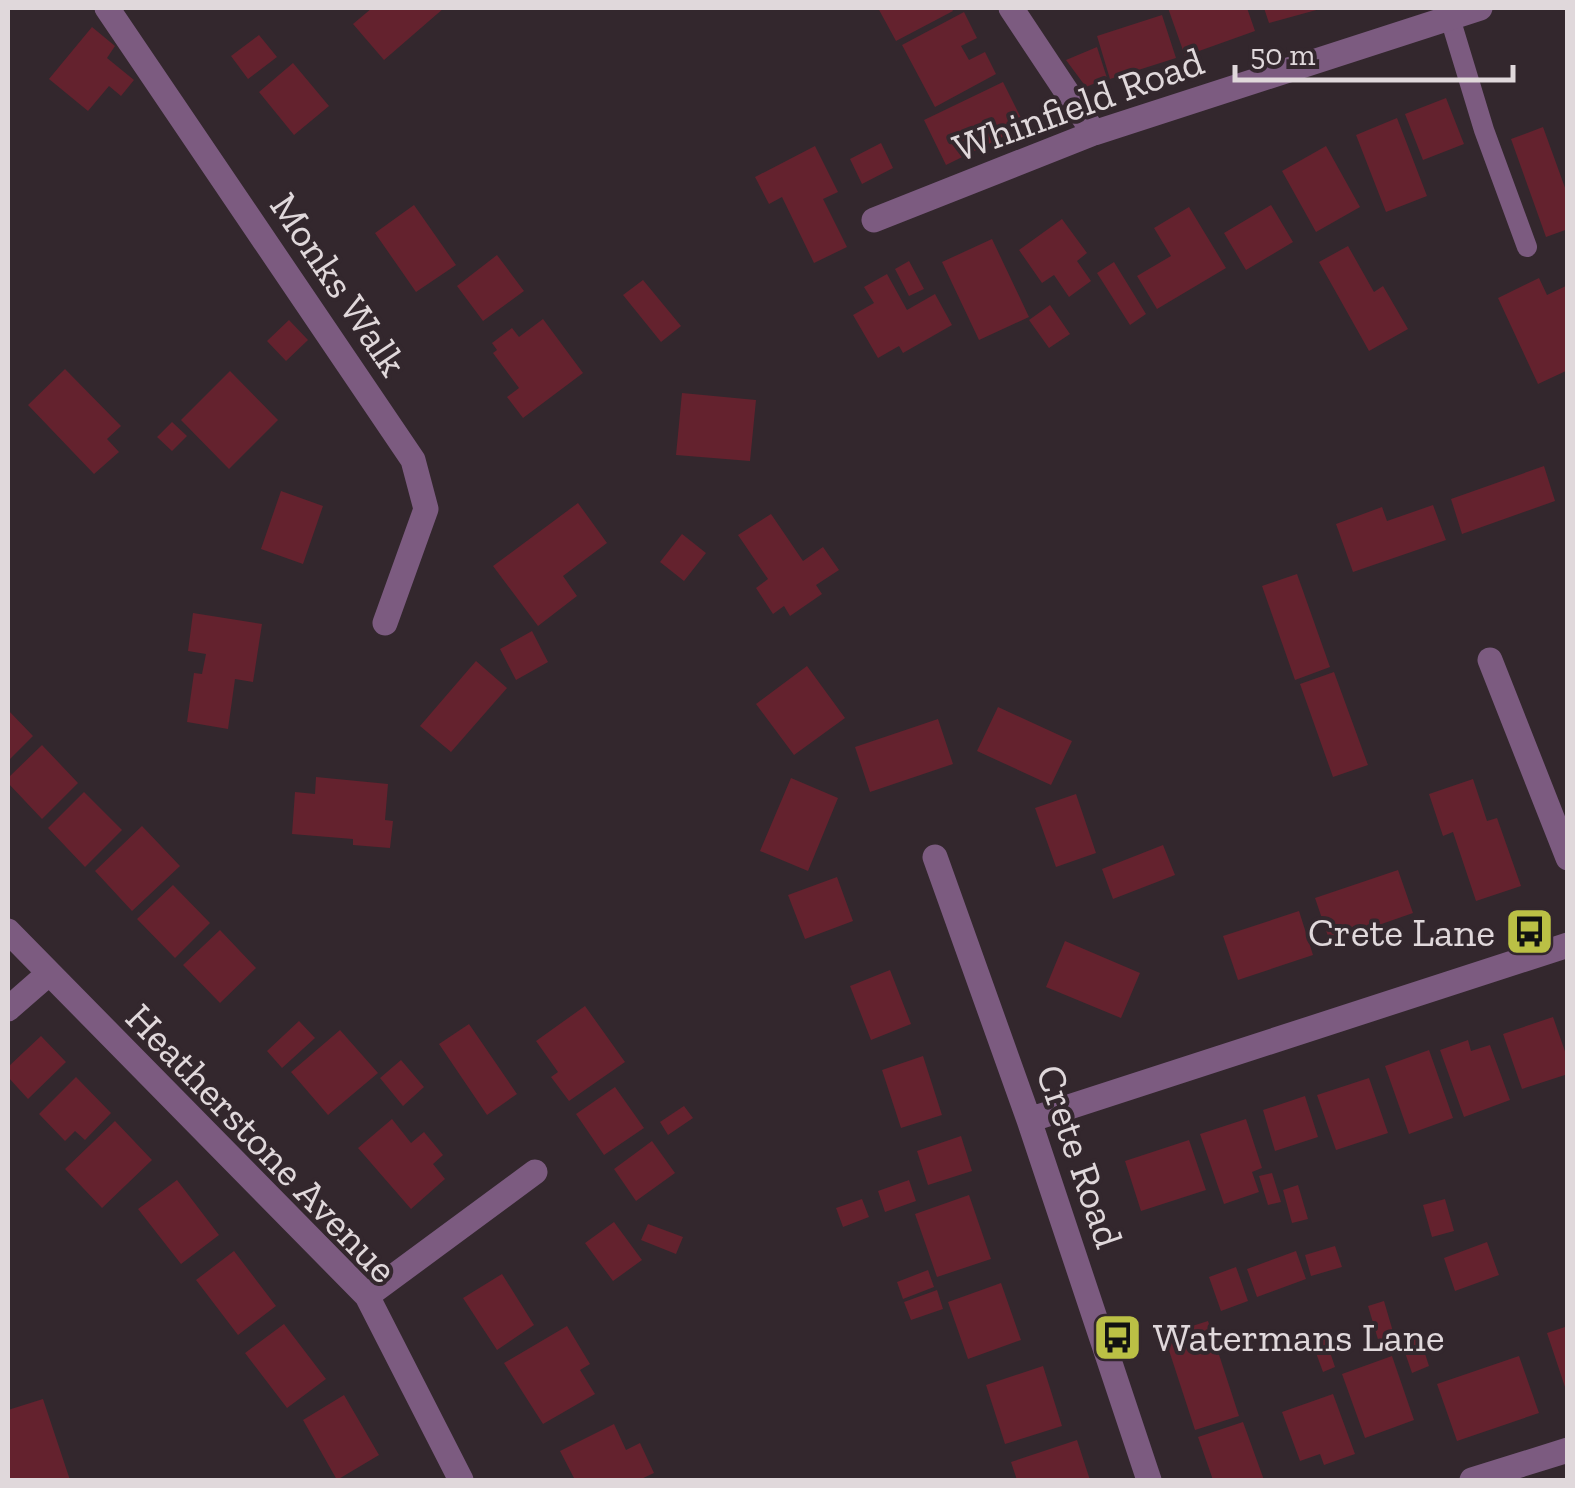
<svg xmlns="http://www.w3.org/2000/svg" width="1575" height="1488" viewBox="0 0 1575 1488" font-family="'Zilla Slab',serif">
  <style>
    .building { fill: #64222e }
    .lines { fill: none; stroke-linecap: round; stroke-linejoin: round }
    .lane { stroke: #7c5b80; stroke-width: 20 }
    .street { stroke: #7c5b80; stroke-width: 25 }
    .labels { text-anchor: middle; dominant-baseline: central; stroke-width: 8; stroke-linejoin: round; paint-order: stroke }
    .street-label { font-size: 40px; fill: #e0d8db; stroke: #33272d }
    .poi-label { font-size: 40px; fill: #e0d8db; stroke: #33272d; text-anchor: end }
  </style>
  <rect width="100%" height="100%" fill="#33272d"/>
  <path class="building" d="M372,8h72l-60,52 -31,-36z
    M878,8h73l2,3 -57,30z
    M1168,8h79l8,23 -70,25z
    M1264,8h55l1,1 -51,14z
    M964,12l13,26 -16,8 8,14 16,-8 11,22 -61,33 -33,-62z
    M1162,15l14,43 -66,21 -13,-43z
    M92,27l23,19 -8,12 27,22 -13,16 -12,-10 -21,25 -39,-32z
    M259,35l18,22 -29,22 -17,-23z
    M1097,47l10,31 -21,9 -20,-27z
    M293,63l36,43 -35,29 -35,-43z
    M1003,82l22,44 -79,39 -22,-45z
    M1446,98l18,46 -41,16 -18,-46z
    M1397,118l30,78 -41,16 -30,-77z
    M1543,127l25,69v33l-22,8 -35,-98z
    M881,143l12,25 -31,16 -12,-25z
    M815,146l23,46 -15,7 24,48 -33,16 -32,-66 -13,7 -14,-27z
    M1326,146l34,61 -44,25 -34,-61z
    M414,205l42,60 -40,27 -41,-59z
    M1271,205l22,37 -47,28 -22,-37z
    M1189,207l37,61 -69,41 -20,-33 34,-20 -17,-28z
    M1062,219l25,34 -10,8 14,20 -22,16 -15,-22 -12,8 -23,-33z
    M992,239l37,78 -50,23 -37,-78z
    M1348,246l26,46 9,-6 25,43 -39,22 -50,-89z
    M497,255l27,36 -41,30 -26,-35z
    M909,261l15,28 -15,7 -14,-27z
    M1114,262l32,52 -16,11 -33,-52z
    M887,274l20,36 28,-16 17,31 -49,28 -4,-7 -21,12 -25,-43 21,-12 -10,-16z
    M1539,278l8,17 21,-10v85l-30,14 -40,-86z
    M643,280l38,46 -20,16 -38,-47z
    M1050,305l20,29 -21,14 -20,-28z
    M543,319l40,54 -60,45 -16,-21 12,-9 -26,-35 4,-3 -5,-7 20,-15 7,9z
    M289,320l19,20 -22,21 -19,-20z
    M65,369l56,57 -14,13 12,13 -25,22 -66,-69z
    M230,371l48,49 -49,49 -48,-49z
    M682,393l74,7 -6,61 -74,-6z
    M172,422l15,14 -15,15 -15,-14z
    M1544,466l11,35 -93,33 -11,-35z
    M281,491l42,15 -20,58 -42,-15z
    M578,503l29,40 -44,33 14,20 -39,30 -45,-60z
    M1433,505l13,35 -93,32 -17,-48 46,-17 5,14z
    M771,514l32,47 20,-14 16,23 -23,15 6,9 -32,22 -6,-10 -11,8 -17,-26 12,-9 -30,-44z
    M682,534l24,19 -22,28 -24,-19z
    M1297,574l33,93 -35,13 -33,-94z
    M193,613l69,11 -9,58 -18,-3 -7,50 -41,-7 7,-49 8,1 4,-20 -18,-3z
    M532,631l16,31 -32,18 -16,-31z
    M476,661l31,27 -56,64 -31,-26z
    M807,666l38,52 -51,37 -38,-51z
    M1334,672l34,93 -35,12 -33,-93z
    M998,707l74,34 -21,44 -74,-34z
    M8,710l25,26 -25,25z
    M938,719l15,45 -83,28 -15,-45z
    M42,745l36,38 -36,36 -34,-36v-5z
    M316,777l72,7 -3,36 8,1 -3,27 -37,-3v-6l-61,-5 3,-42 20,2z
    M791,778l47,20 -30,73 -48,-20z
    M1473,779l14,42 10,-3 24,68 -45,15 -23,-69 -10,4 -14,-42z
    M84,792l38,38 -37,37 -37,-39z
    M1076,794l20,59 -40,14 -21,-59z
    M142,826l38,40 -48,45 -37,-40z
    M1163,845l12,30 -62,24 -11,-30z
    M1398,870l15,43 -83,29 -15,-44z
    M837,877l16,44 -48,18 -17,-44z
    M173,885l37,38 -35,35 -38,-39z
    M1299,911l14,44 -75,25 -15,-44z
    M220,930l36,38 -36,35 -37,-38z
    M1065,941l75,32 -19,45 -75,-31z
    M890,970l21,54 -40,16 -21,-54z
    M585,1006l40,56 -56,39 -18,-24 7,-5 -22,-31z
    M1553,1017l15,43v14l-46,15 -19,-55z
    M299,1021l16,17 -33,30 -15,-17z
    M469,1024l48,70 -30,21 -48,-71z
    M340,1030l38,43 -50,42 -37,-43z
    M41,1036l25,26 -38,37 -20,-22v-10z
    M1468,1040l3,11 19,-6 20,55 -46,17 -24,-67z
    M1429,1050l24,68 -44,16 -24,-68z
    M923,1056l19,59 -41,13 -19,-58z
    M401,1060l23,27 -21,19 -23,-28z
    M76,1077l35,36 -26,27 -10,-9 -10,10 -26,-27z
    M1369,1078l19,55 -52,17 -19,-55z
    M615,1087l29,41 -40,27 -28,-41z
    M1305,1096l13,41 -43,14 -12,-41z
    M684,1106l9,12 -25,17 -8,-13z
    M392,1119l19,24 13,-11 19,23 -10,9 12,15 -34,30 -53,-61z
    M1246,1119l16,49 -10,4 7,20 -35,12 -24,-70z
    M115,1121l37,39 -50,48 -37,-39z
    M961,1136l11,35 -44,14 -11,-34z
    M1189,1140l17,50 -65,21 -16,-50z
    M652,1141l23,32 -39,28 -22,-32z
    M1272,1173l9,29 -13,3 -9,-29z
    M177,1180l42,55 -38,29 -43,-55z
    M909,1180l7,21 -31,11 -7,-21z
    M1298,1185l10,34 -16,4 -9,-33z
    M969,1195l22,64 -54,18 -22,-63z
    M862,1199l7,18 -26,10 -7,-19z
    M1445,1199l9,32 -22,6 -9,-32z
    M614,1222l28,38 -29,21 -28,-38z
    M648,1224l35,13 -7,17 -35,-14z
    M1487,1242l12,33 -44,16 -11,-33z
    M1335,1246l7,21 -31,9 -6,-21z
    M234,1251l42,55 -38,29 -42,-55z
    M1296,1251l10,28 -49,18 -10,-28z
    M1236,1267l12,34 -27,10 -12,-34z
    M928,1270l6,17 -31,12 -6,-17z
    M502,1274l32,51 -37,25 -34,-52z
    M1001,1283l20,57 -53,19 -20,-57z
    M937,1290l6,19 -32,11 -7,-18z
    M1384,1301l12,41 -16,4 -12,-40z
    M1208,1321l31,95 -44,14 -31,-95z
    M284,1324l42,55 -39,29 -42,-55z
    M567,1326l23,38 -10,6 15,24 -52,30 -39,-61z
    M1568,1326v67h-1l-20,-60z
    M1417,1329l12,37 -17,7 -13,-38z
    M1325,1337l10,30 -12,5 -11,-30z
    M1392,1356l22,64 -49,18 -23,-64z
    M1519,1356l20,57 -82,28 -20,-57z
    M1043,1366l19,60 -57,18 -19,-59z
    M1333,1394l22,60 -31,11 -4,-11 -20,7 -18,-49z
    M344,1395l35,60 -42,25 -34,-60z
    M43,1399l27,81h-62v-70z
    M1243,1422l21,58h-51l-15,-43z
    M614,1424l12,26 14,-7 14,30 -15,7h-64l-15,-29z
    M1077,1440l13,40h-73l-6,-18z"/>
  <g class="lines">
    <path class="lane" d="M1450,18l34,112 43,117"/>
    <path class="street" d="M107,8l306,452 13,49 -41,114
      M1011,8l83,125
      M874,220l220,-87 386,-125
      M1490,660l78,198
      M935,857l94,263 120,360
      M8,931l359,365 94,184
      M8,1009l39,-34
      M1029,1120l539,-175
      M367,1296l168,-124
      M1472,1480l96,-30"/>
  </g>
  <defs>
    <symbol id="bus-square" viewBox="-11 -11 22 22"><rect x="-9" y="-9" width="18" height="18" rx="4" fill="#bbc045" stroke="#33272d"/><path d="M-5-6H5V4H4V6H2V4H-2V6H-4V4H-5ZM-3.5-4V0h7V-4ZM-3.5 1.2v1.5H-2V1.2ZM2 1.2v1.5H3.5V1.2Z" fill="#111"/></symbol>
  </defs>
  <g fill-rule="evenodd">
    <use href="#bus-square" x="1502" y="904" width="55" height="55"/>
    <use href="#bus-square" x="1090" y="1310" width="55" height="55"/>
  </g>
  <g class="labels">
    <g class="street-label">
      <text transform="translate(1078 104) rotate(-20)">Whinfield Road</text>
      <text transform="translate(339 284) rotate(56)">Monks Walk</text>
      <text transform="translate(262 1143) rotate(46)">Heatherstone Avenue</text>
      <text transform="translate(1080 1156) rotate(71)">Crete Road</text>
    </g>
    <g class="poi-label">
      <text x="1495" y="932">Crete Lane</text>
      <text x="1153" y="1337" text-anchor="start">Watermans Lane</text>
    </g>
  </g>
  <rect width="1575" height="1488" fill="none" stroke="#e0d8db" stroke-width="20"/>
  <path d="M1235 65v15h278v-15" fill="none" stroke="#e0d8db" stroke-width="5"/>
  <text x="1250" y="65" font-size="30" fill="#e0d8db" stroke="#33272d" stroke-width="8" paint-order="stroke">50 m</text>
</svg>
